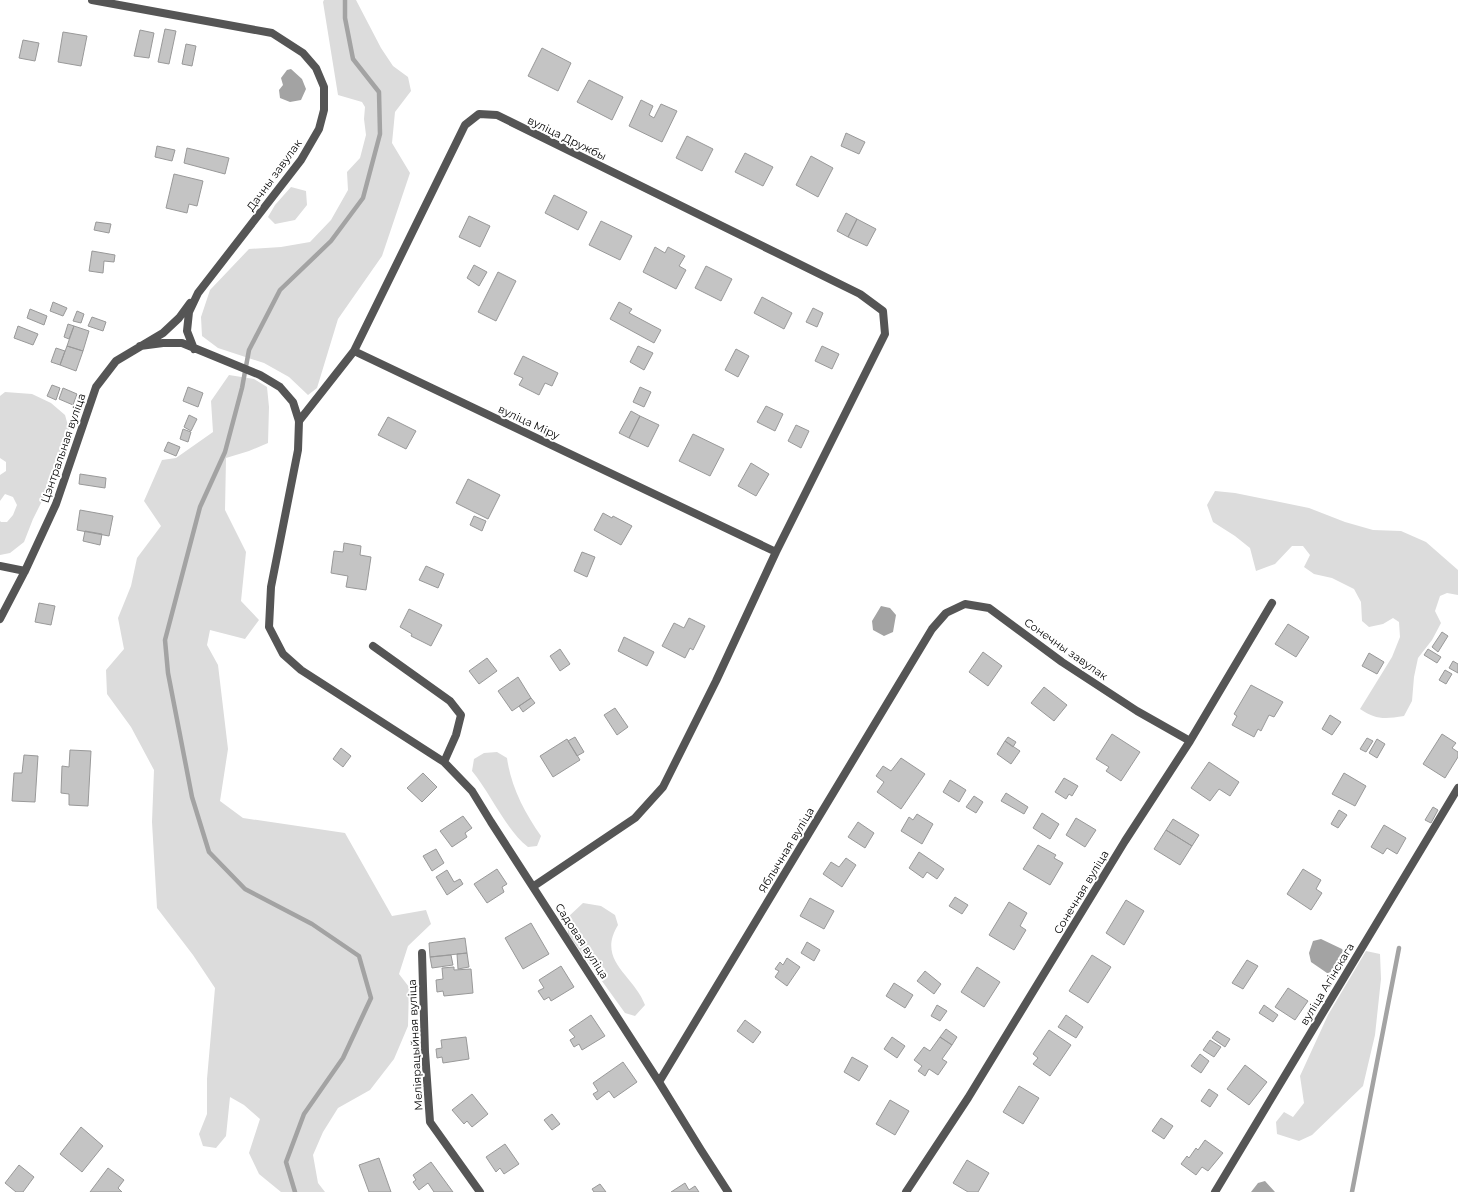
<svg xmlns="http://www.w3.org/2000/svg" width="1458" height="1192" viewBox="0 0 1458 1192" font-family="Montserrat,sans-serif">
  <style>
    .green { fill: #dcdcdc }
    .water { fill: #a3a3a3 }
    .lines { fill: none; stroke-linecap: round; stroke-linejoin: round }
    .stream { stroke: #a3a3a3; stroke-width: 4.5 }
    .building { fill: #c4c4c4; stroke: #999 }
    .street { stroke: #555; stroke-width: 8 }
    .labels { text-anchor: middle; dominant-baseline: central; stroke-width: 4; stroke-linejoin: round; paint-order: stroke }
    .street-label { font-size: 11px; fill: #000; stroke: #fff }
  </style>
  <rect width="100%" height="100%" fill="#fff"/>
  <path class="green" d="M324,0h32l25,48 12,18 15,11 3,14 -16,21 -3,31 18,30 -28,83 -44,63 -21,69 -9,7 -19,-18 -25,-14 -46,-15 -16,-12 -1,-19 9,-27 39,-41 32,-2 29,-5 21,-22 17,-30 -1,-18 13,-14 6,-23 -2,-16 1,-12 -3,-5 -24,-7 -15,-93z
    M291,187l15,4 1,14 -12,15 -20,4 -7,-7 7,-12z
    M229,375l25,4 13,8 2,20 -1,36 -19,8 -23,7 -1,52 21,42 -5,49 18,19 -14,19 -35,-9 -3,15 11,20 10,84 -8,52 23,17 102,15 47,83 34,-6 5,14 -23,22 -9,28 10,13 -1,39 -14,33 -24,31 -32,18 -15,24 -10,23 5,28 7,9h-44l-22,-18 -10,-21 11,-34 -16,-14 -14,-8 -4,39 -10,12 -13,-2 -4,-12 8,-20v-35l8,-91 -22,-33 -36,-47 -5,-86 2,-52 -23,-43 -24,-33 -1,-24 18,-21 -6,-31 13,-32 6,-28 24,-32 -17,-25 18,-41 14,-2 37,-26 -2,-31z
    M5,392l27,2 19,9 14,12 5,18 -5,19 -12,32 -8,11 -12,24 -9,23 -14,11 -10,2v-34l1,1h6l6,-7 4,-10 -4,-8 -8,-3 -5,7v-26l6,-4v-9l-6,-4v-62z
    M1215,491l20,2 74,15 36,14 28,8 28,1 25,11 32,28v25l-11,-2 -7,3 -5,15 6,12 -9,17 -14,18 -4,19 -2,24 -8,15c-19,3 -28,4 -44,-7l32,-52 8,-20 -1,-15 -6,-4 -10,6 -14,3 -7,-6 -1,-19 -7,-13 -22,-11 -18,-4 -10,-7 6,-12 -7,-9h-11l-17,18 -19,7 -6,-23 -15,-12 -22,-14 -6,-17z
    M497,752l10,6c4,29 18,55 34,78l-4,10 -9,1c-22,-17 -37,-53 -56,-76l2,-12 10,-6z
    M583,903l18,3 14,9 3,10c-22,36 16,50 27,80l-10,11 -10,-3 -57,-79 -1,-16z
    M1366,951l14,3 1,25 -6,56 -12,51 -51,49 -13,6 -22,-7 -1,-12 8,-10 9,5 11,-14 -4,-27 28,-61z"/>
  <path class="water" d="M291,69l11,10 4,10 -5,11 -11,2 -10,-4 -1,-8 4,-5 -2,-7 6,-8z
    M881,606l9,2 6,7 -3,17 -9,4 -11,-6 -1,-9z
    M1321,939l21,10 4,7 -9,16 -10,1 -16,-11 -2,-9 4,-12z
    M1265,1181l10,11h-24l7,-9z"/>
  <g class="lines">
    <path class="stream" d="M295,1192l-9,-30 18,-48 39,-56 28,-60 -12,-42 -47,-32 -67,-35 -36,-37 -17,-55 -24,-124 -3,-33 35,-133 25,-55 17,-64 7,-38 31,-60 51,-49 32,-43 17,-64 -1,-42 -26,-33 -8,-41v-18
      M1352,1192l47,-244"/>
  </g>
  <path class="building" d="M165,29l11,2 -7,33 -11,-2z
    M140,30l14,3 -5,25 -15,-2z
    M63,32l24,4 -6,30 -23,-4z
    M23,40l16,3 -4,18 -16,-3z
    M186,44l10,2 -4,20 -10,-2z
    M542,48l29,15 -13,28 -30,-15z
    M589,80l34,17 -11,23 -35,-18z
    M641,100l12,6 -4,9 5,3 7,-14 16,7 -15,31 -33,-16z
    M846,133l19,9 -6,12 -18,-8z
    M687,136l26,13 -11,22 -26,-13z
    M157,146l18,4 -3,11 -17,-4z
    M187,148l42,10 -4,16 -41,-11z
    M745,153l28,14 -10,19 -28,-14z
    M811,156l22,12 -15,29 -22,-12z
    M174,174l29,7 -6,25 -8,-2 -2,9 -21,-5z
    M554,195l33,17 -9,18 -33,-17z
    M846,213l11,6 -9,18 -11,-6z
    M469,216l21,10 -10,21 -21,-10z
    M857,219l19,10 -9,17 -19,-9z
    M601,221l31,15 -12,24 -31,-15z
    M96,222l15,2 -2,9 -15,-3z
    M655,247l10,6 3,-6 17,9 -6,10 7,4 -10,19 -33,-17z
    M92,251l23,4 -1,7 -10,-1 -1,12 -14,-2z
    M474,265l13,7 -8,14 -12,-8z
    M706,266l26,13 -11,22 -26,-13z
    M498,272l18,9 -20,40 -18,-9z
    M762,297l30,16 -8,16 -30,-16z
    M53,302l14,6 -4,8 -13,-5z
    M619,302l13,7 -3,4 32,17 -7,13 -44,-24z
    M813,308l10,5 -6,14 -11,-5z
    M30,309l17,7 -3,9 -17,-7z
    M77,311l7,3 -3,9 -8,-2z
    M92,317l14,5 -3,9 -15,-5z
    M68,324l6,2 -5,13 -5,-2z
    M18,326l20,8 -5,11 -19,-7z
    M74,326l15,5 -6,20 -16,-5z
    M67,346l16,5 -7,20 -16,-6z
    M638,346l15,7 -9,17 -14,-8z
    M822,346l17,8 -7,15 -17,-8z
    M56,348l9,3 -5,14 -9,-3z
    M736,349l13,7 -11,21 -13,-7z
    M523,356l35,17 -6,13 -7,-3 -6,12 -20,-10 4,-7 -9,-4z
    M52,385l8,3 -4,12 -9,-4z
    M188,387l15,6 -5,14 -15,-6z
    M640,387l11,5 -7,15 -11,-5z
    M63,388l14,6 -4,11 -14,-6z
    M766,406l17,8 -8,17 -18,-9z
    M631,411l9,5 -11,22 -10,-5z
    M189,415l8,4 -6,12 -7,-4z
    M640,416l19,9 -11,22 -19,-9z
    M388,417l28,14 -10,18 -28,-14z
    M796,425l13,6 -8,17 -13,-7z
    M183,429l8,3 -3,10 -8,-3z
    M693,434l31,15 -14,27 -31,-15z
    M168,442l12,5 -4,9 -12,-5z
    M751,463l18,11 -13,22 -18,-10z
    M80,474l26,4 -1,10 -26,-4z
    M468,479l32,16 -12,24 -32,-16z
    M80,510l33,6 -4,20 -32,-6z
    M603,513l9,5 1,-2 19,10 -11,19 -27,-15z
    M474,516l12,5 -4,10 -12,-6z
    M85,531l17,3 -2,11 -17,-4z
    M344,543l17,3 -1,9 11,2 -5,33 -20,-3 2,-11 -17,-3 3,-22 9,1z
    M582,552l13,5 -8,20 -13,-6z
    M426,566l18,8 -6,14 -19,-8z
    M39,603l16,3 -4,19 -16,-3z
    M409,609l33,16 -11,21 -20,-10 1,-2 -12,-7z
    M689,618l16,8 -12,24 -3,-2 -5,10 -23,-12 12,-23 10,5z
    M1288,624l21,13 -13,20 -21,-13z
    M1442,632l6,4 -10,16 -6,-5z
    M624,637l30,15 -7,14 -29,-15z
    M560,649l10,15 -10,7 -10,-15z
    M1428,649l13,8 -4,6 -13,-8z
    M983,652l19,14 -14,20 -19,-14z
    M1369,653l15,9 -7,12 -15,-8z
    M487,658l10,13 -18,13 -10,-13z
    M1453,661l5,3v9l-9,-5z
    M1445,670l7,4 -6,10 -7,-4z
    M518,677l13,21 -19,13 -14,-20z
    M1251,685l32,17 -9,15 -5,-2 -8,16 -3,-2 -4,8 -22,-12 5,-9 -3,-2z
    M1044,687l23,18 -13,16 -23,-18z
    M531,698l4,5 -12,9 -4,-6z
    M615,708l13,19 -11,8 -13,-20z
    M1330,715l11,7 -9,13 -10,-6z
    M1112,734l28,18 -19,29 -15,-10 3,-4 -13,-8z
    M1442,734l14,9 -4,5 6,4v5l-13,21 -22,-14z
    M575,737l9,15 -7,4 -9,-15z
    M1008,737l8,5 -3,5 -8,-6z
    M1367,738l6,3 -7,11 -6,-3z
    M567,739l13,21 -27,17 -13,-21z
    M1377,739l8,5 -8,14 -8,-5z
    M1005,741l15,10 -9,13 -14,-10z
    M341,748l10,8 -8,11 -10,-8z
    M70,750l21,1 -3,55 -19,-1v-11l-8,-1 1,-27 7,1z
    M24,755l14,1 -3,46 -23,-1 2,-28h8z
    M901,758l24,16 -24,35 -24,-17 7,-10 -8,-6 7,-10 8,5z
    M1209,762l30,20 -9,14 -11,-7 -9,12 -19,-13z
    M423,773l14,14 -15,15 -15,-14z
    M1344,773l22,13 -11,20 -23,-12z
    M1064,778l14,8 -6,10 -3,-2 -3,5 -11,-7z
    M950,780l16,10 -7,12 -16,-10z
    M1006,793l22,14 -4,7 -23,-13z
    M974,796l9,6 -7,11 -10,-6z
    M1433,807l5,3 -7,13 -6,-3z
    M1339,810l8,5 -9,13 -7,-4z
    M1042,813l17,11 -9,15 -17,-11z
    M917,814l16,10 -11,20 -21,-13 8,-14 4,3z
    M463,816l9,12 -7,5 2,4 -15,10 -12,-16z
    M1076,818l20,12 -11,17 -19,-12z
    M1173,819l26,16 -7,11 -26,-16z
    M858,822l16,11 -9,15 -17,-11z
    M1384,825l22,13 -9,16 -10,-6 -4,6 -12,-7z
    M1166,830l26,16 -12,19 -26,-16z
    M1038,845l18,10 -2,3 9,5 -13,22 -27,-16z
    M436,849l8,14 -12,8 -9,-15z
    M919,852l25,17 -7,10 -10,-7 -4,6 -14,-10z
    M846,858l10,7 -14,22 -19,-13 8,-12 8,5z
    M497,869l10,15 -5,3 2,5 -17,11 -13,-19z
    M1303,869l18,11 -5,9 6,4 -11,17 -24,-16z
    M447,870l7,12 6,-3 3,5 -16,11 -11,-18z
    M955,897l13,8 -6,9 -13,-8z
    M810,898l24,13 -10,18 -24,-13z
    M1126,900l18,11 -20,34 -18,-12z
    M1009,902l18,11 -7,13 6,4 -12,20 -25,-15z
    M531,923l18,31 -26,15 -18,-31z
    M465,938l2,15 -37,4 -1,-14z
    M807,942l13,8 -6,11 -13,-8z
    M467,953l2,14 -11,2 -1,-15z
    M451,955l2,10 -21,3 -2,-11z
    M1092,955l19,12 -23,36 -19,-12z
    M787,958l13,9 -13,19 -12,-9 4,-6 -4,-2 5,-7 3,3z
    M1247,960l11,6 -15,23 -11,-6z
    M561,966l13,21 -23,14 -2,-4 -5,3 -6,-9 6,-3 -5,-8z
    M454,967v3l17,-1 2,24 -29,3 -1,-5 -6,1 -1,-12 7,-1 -1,-11z
    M977,967l23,15 -16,25 -23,-15z
    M925,971l16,13 -7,10 -17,-13z
    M894,983l19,12 -8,13 -19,-12z
    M1288,988l20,13 -13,19 -20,-13z
    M937,1005l10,6 -7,10 -9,-5z
    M1264,1005l14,10 -5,7 -14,-9z
    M591,1015l14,21 -23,14 -3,-6 -5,3 -4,-7 5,-3 -6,-7z
    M1066,1015l17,12 -7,11 -18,-11z
    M745,1020l16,12 -8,11 -16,-12z
    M946,1029l11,8 -5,8 -12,-8z
    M1049,1030l22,15 -21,31 -17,-12 5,-6 -5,-4z
    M1217,1031l13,8 -5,8 -13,-9z
    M466,1037l3,22 -26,4 -1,-6 -5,1 -1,-9 6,-1 -1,-8z
    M892,1037l13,9 -8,12 -13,-9z
    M940,1037l12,8 -10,14 5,3 -9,13 -9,-6 -4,7 -7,-5 4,-5 -8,-6 10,-13 6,4z
    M1210,1040l11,7 -7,10 -11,-7z
    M1200,1054l9,7 -8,12 -10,-7z
    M852,1057l16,9 -9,15 -15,-9z
    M623,1062l14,20 -23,16 -5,-7 -12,9 -4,-6 5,-3 -5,-8z
    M1245,1065l22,17 -18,23 -22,-16z
    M1019,1086l20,12 -16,26 -20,-12z
    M1209,1089l9,6 -8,12 -9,-6z
    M472,1094l16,20 -16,13 -5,-6 -3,3 -12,-14z
    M890,1100l19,11 -14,24 -19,-11z
    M552,1114l8,10 -8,6 -8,-10z
    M1161,1118l12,8 -9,13 -12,-8z
    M81,1127l22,19 -21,26 -22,-18z
    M1205,1140l18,13 -15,18 -6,-4 -6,8 -15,-11 6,-8 2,2 7,-10 2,2z
    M505,1144l14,20 -15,10 -4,-6 -4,4 -10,-15z
    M379,1158l12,34h-22l-10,-27z
    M967,1160l22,13 -11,19h-10l-15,-9z
    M431,1162l22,30h-19l-6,-9 -9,7 -6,-8 3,-2 -3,-5z
    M19,1165l15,12 -11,15h-7l-11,-9z
    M108,1168l16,12 -6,8 4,4h-32z
    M685,1183l4,7 6,-4 4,6h-28z
    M600,1184l6,8h-12l-2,-3z"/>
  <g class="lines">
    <path class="street" d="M92,0l180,33 31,20 13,15 8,19v23l-5,19 -18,31 -103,133 -9,19 -2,19 7,18
      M140,346l23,-3h19l78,32 20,12 13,15 6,19 -1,29 -27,137 -2,40 14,27 18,16 143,92 28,29 19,31 168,260 42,68 27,42
      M354,351l111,-226 14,-11 18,1 363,179 23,17 2,23 -109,218 -60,129 -53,106 -28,31 -101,68
      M299,421l55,-70 422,201
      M0,566l25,5
      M0,619l25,-48 31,-67 40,-117 20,-26 47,-28 16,-15 11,-15
      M373,646l77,55 11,14 -5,20 -12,27
      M422,953l3,99 5,70 50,70
      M659,1082l273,-453 14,-16 19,-9 24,4 73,54 75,49 53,30
      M906,1192l62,-94 157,-257 65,-100 82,-138
      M1215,1192l243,-404"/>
  </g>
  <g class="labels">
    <g class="street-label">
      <text transform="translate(567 138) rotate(26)">вуліца Дружбы</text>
      <text transform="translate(274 175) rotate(-54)">Дачны завулак</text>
      <text transform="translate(529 422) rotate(25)">вуліца Міру</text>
      <text transform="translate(63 448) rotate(-71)">Цэнтральная вуліца</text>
      <text transform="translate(1066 649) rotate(35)">Сонечны завулак</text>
      <text transform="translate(786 850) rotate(-59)">Яблычная вуліца</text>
      <text transform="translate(1081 892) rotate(-59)">Сонечная вуліца</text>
      <text transform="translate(582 941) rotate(57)">Садовая вуліца</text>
      <text transform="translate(1327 984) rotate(-59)">вуліца Агінскага</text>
      <text transform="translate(415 1045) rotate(-93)">Меліярацыйная вуліца</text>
    </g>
  </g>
</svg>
